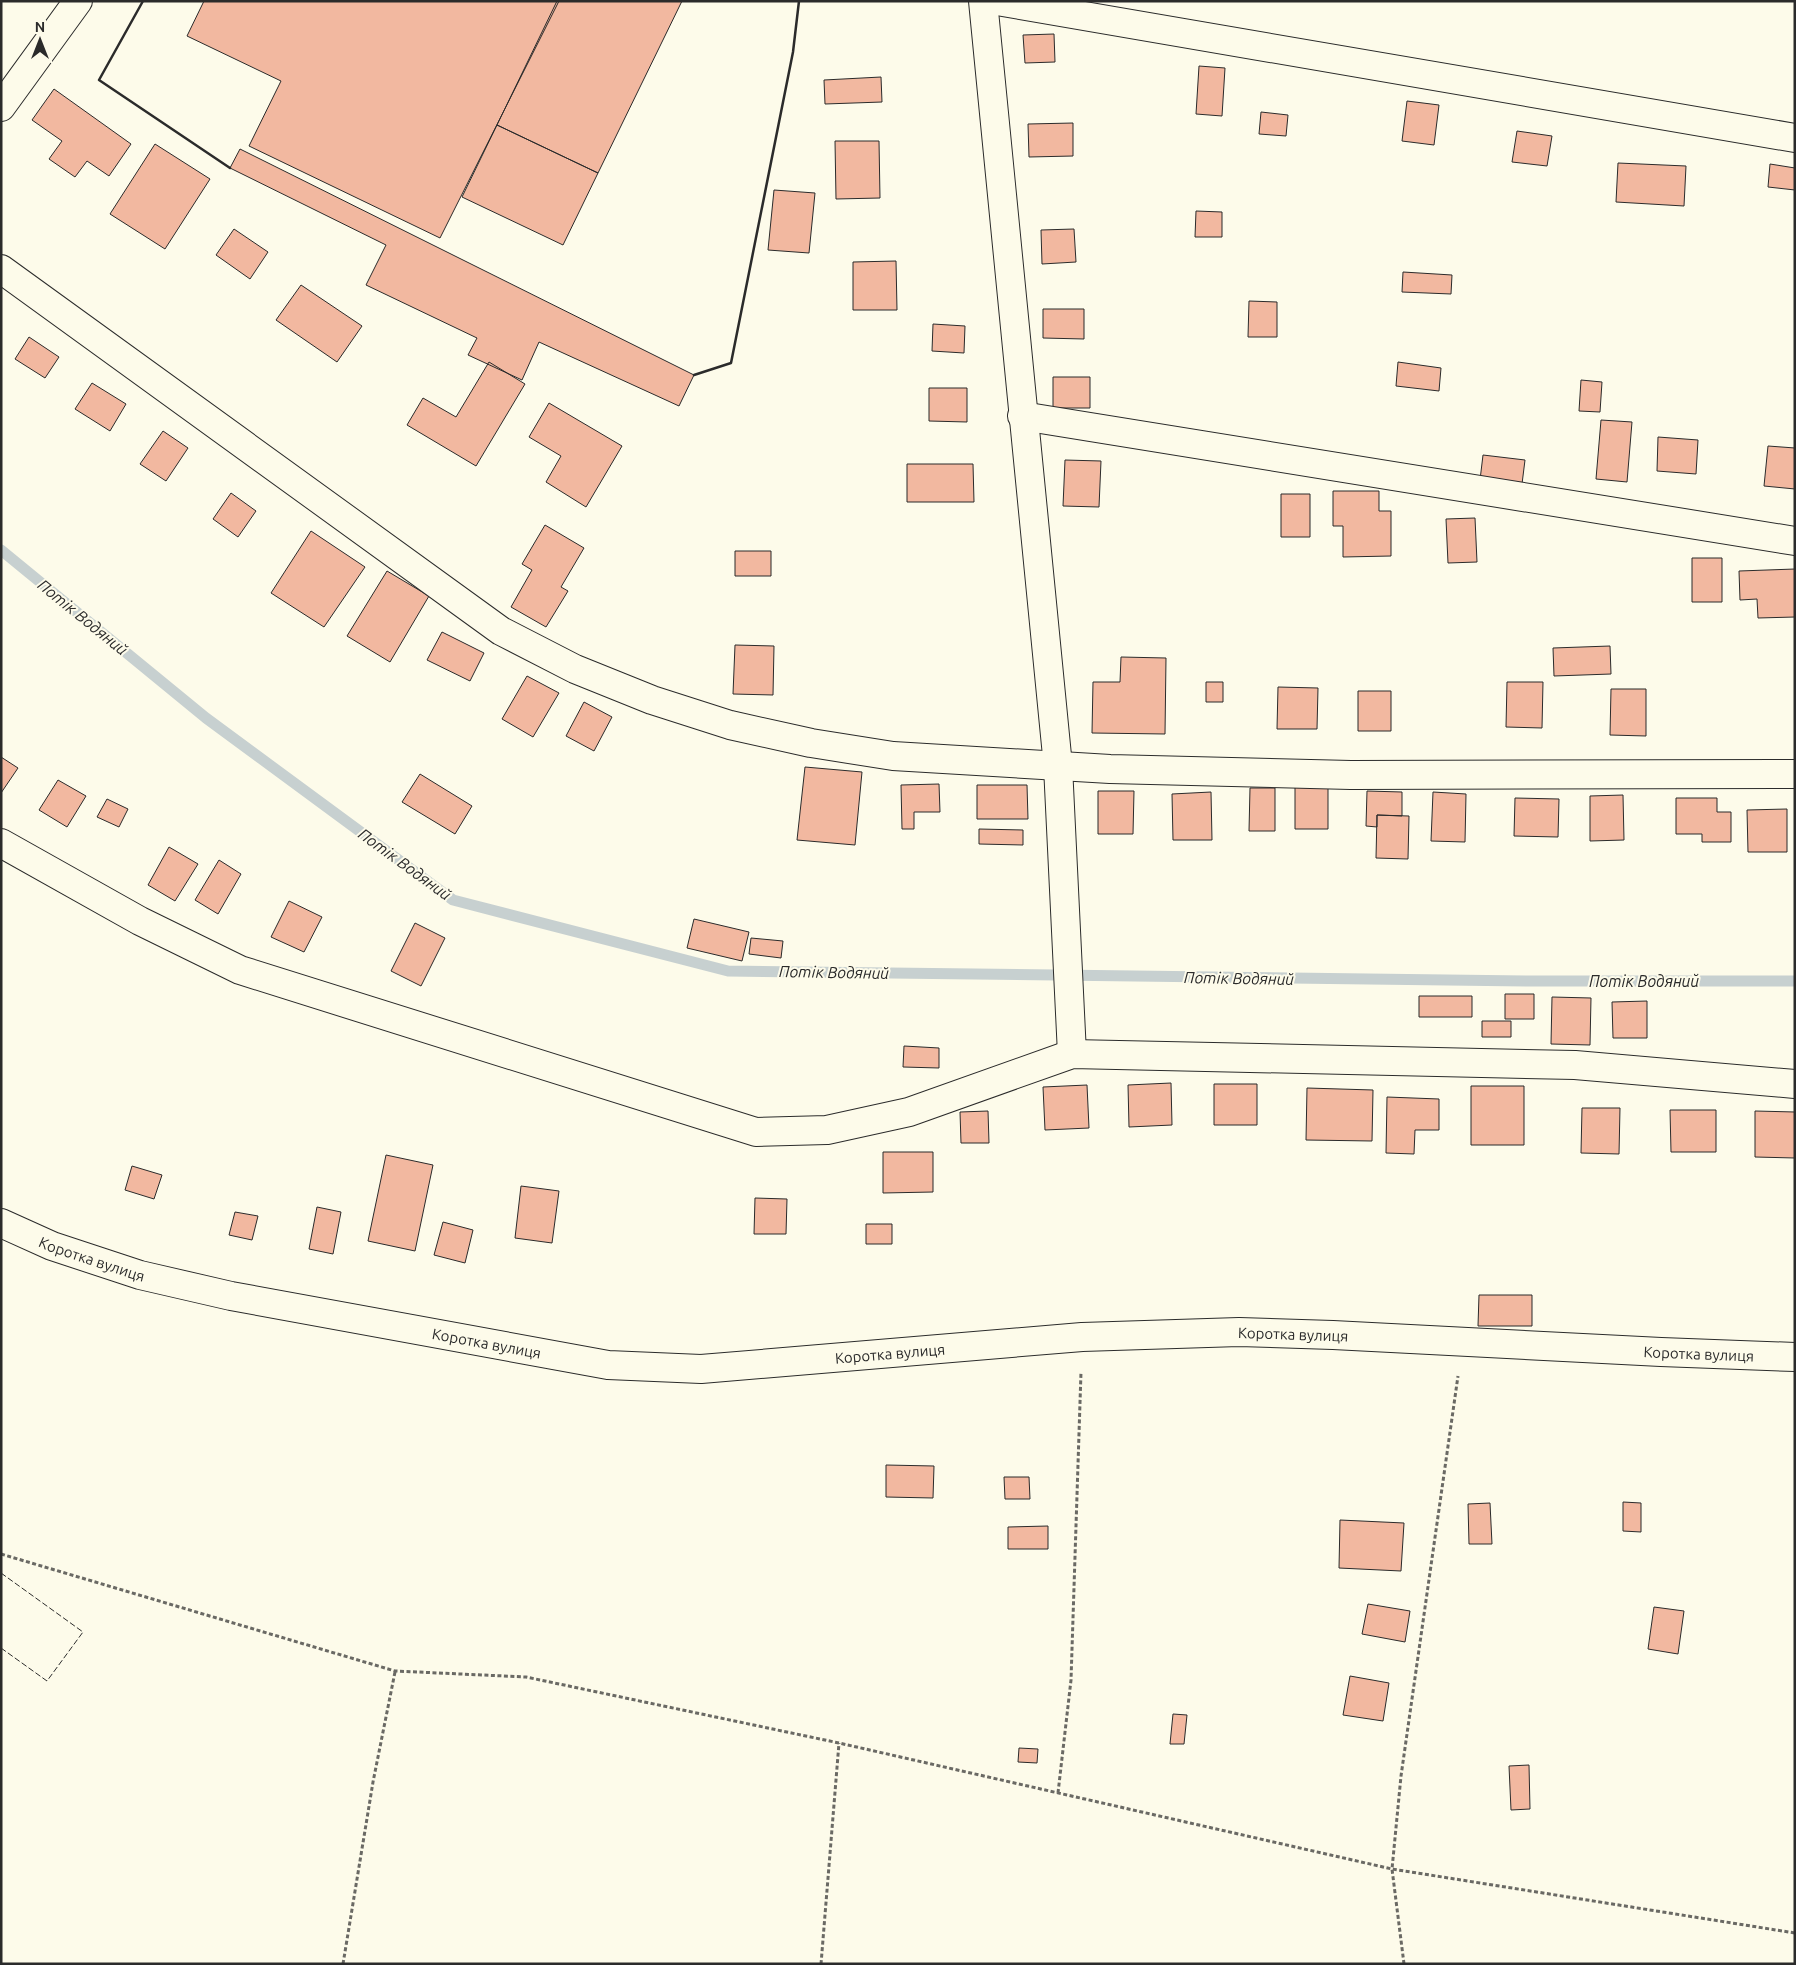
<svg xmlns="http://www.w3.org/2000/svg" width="1796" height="1965" viewBox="0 0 1796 1965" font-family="Ubuntu,sans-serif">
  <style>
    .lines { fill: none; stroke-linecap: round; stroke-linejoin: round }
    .stream { stroke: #c7d0d0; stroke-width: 11 }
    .building { fill: #f2b8a0; stroke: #2b2b2b }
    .minor-casing { stroke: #2b2b2b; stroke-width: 30 }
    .tertiary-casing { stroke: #2b2b2b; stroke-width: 30 }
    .path { stroke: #6a6964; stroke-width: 3; stroke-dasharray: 4 2.5; stroke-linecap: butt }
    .minor { stroke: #fdfbea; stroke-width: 28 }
    .tertiary { stroke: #fdfbea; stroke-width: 28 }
    .fence { stroke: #2b2b2b; stroke-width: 1; stroke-dasharray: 6 2.5; stroke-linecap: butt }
    .wall { stroke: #2b2b2b; stroke-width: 2.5 }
    .labels { text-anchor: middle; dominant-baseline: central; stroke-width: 4; stroke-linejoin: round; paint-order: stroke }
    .street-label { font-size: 15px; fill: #2b2b2b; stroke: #fdfbea }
    .water-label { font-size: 16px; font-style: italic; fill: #2b2b2b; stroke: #fdfbea }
  </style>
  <rect width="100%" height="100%" fill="#fdfbea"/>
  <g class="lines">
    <path class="stream" d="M1,550l205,168 247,182 275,71 801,10h266"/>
  </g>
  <path class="building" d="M204,1h355l-119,237 -191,-92 32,-65 -94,-45z
    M557,1h125l-84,172 -101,-48z
    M1054,34l1,28 -30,1 -2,-28z
    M1199,66l26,2 -3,48 -26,-2z
    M881,77l1,25 -57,2 -1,-24z
    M54,89l77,55 -22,32 -22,-15 -12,16 -26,-18 13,-18 -30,-21z
    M1407,101l32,4 -5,40 -32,-4z
    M1261,112l27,3 -2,21 -27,-2z
    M1073,123v33l-44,1 -1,-33z
    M497,125l101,48 -35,72 -101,-48z
    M1517,131l35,5 -5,30 -35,-4z
    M835,141h44l1,57 -44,1z
    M155,144l55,35 -45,70 -55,-35z
    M240,149l454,226 -15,31 -140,-64 -17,38 -54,-25 9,-17 -111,-53 20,-40 -156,-77z
    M1618,163l68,3 -2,40 -68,-4z
    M1770,164l25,4v22l-27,-3z
    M774,190l41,3 -6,60 -41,-3z
    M1196,211l26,1v25h-27z
    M234,229l34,23 -18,27 -34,-24z
    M1074,229l2,33 -34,2 -1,-34z
    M896,261l1,49h-44v-48z
    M1403,272l49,3 -1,19 -49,-2z
    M301,285l61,41 -25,36 -61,-42z
    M1249,301l28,1v35h-29z
    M1043,309h41v30l-41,-1z
    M933,324l32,2 -1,27 -32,-2z
    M29,337l30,20 -14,21 -30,-19z
    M489,362l36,22 -49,82 -69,-41 16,-27 33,19z
    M1398,362l43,6 -2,23 -43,-5z
    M1053,377h37v31h-37z
    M1581,380l21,2 -2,30 -21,-1z
    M92,383l34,21 -16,27 -35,-22z
    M929,388h38v34l-38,-1z
    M549,403l73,43 -36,61 -40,-25 15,-26 -32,-19z
    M1601,420l31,2 -5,60 -31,-3z
    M163,431l25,17 -22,33 -26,-17z
    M1658,437l40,3 -2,34 -39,-3z
    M1768,446l27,2v41l-31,-3z
    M1483,455l42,5 -3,24 -42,-4z
    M1065,460l36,1 -2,46 -36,-1z
    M907,464h66l1,38h-67z
    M1333,491h46v20h12v45l-48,1v-31h-10z
    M231,493l25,18 -18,26 -25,-18z
    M1281,494h29v43h-29z
    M1475,518l2,44 -29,1 -2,-44z
    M545,525l39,23 -23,39 7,4 -22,36 -35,-20 21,-37 -10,-6z
    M311,531l54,36 -41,60 -53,-34z
    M735,551h36v25h-36z
    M1692,558h30v44h-30z
    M1795,569v48l-37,1 -1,-19 -17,1 -1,-29z
    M387,571l42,25 -39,66 -43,-26z
    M442,632l42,21 -14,28 -43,-21z
    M735,645l39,1 -1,49 -40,-1z
    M1610,646l1,28 -57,2 -1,-28z
    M1121,657l45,1 -1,76 -73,-1 1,-51h27z
    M527,676l32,17 -26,44 -31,-18z
    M1206,682h17v20h-17z
    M1507,682h36l-1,46 -36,-1z
    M1278,687l40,1 -1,41h-40z
    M1611,689h35v47l-36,-1z
    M1358,691h33v40h-33z
    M584,702l28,15 -18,34 -28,-15z
    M1,757l17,11 -17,25z
    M805,767l57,5 -7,73 -58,-5z
    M420,774l52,32 -17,28 -53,-32z
    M58,780l28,16 -19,31 -28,-17z
    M939,784l1,28h-26v17h-12l-1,-44z
    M977,785h50l1,34h-51z
    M1295,787h33v42h-33z
    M1250,788h25v43h-26z
    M1098,791h36l-1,43h-35z
    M1367,791l35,1v24l-25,-1v12l-11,-1z
    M1211,792l1,48h-39l-1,-46z
    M1433,792l33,2 -1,48 -34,-1z
    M1623,795l1,45 -34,1v-45z
    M1515,798l44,1 -1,38 -44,-1z
    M1676,798h41v14h14v30h-29v-8h-26z
    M107,799l21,10 -9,18 -22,-10z
    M1787,809v43h-39l-1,-42z
    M1377,815l32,1 -1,43 -32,-1z
    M979,829l44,1v15l-44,-1z
    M169,847l29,17 -23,37 -27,-16z
    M219,860l22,14 -23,40 -23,-14z
    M289,901l33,16 -18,35 -33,-15z
    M694,919l55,13 -7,29 -55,-13z
    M415,923l30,15 -24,48 -30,-15z
    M751,938l32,3 -2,17 -32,-4z
    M1505,994h29v25h-29z
    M1419,996h53v21h-53z
    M1552,997l39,1 -1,47 -39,-1z
    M1647,1001v37h-34l-1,-36z
    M1482,1021h29v16h-29z
    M904,1046l35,2v20l-36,-1z
    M1171,1083l1,42 -43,2 -1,-42z
    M1214,1084h43v41h-43z
    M1087,1085l2,43 -44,2 -2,-43z
    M1471,1086h53v59h-53z
    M1307,1088l66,2 -1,51 -66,-1z
    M1387,1097l52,2v31h-24l-1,24 -28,-1z
    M1582,1108h38l-1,46 -38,-1z
    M1670,1110h46v42h-45z
    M988,1111l1,32h-28l-1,-31z
    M1755,1111l40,1v46l-40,-1z
    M883,1152h50v40l-50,1z
    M386,1155l47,10 -18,86 -47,-10z
    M132,1166l30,9 -8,24 -29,-9z
    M521,1186l38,5 -7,52 -37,-5z
    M755,1198l32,1 -1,35h-32z
    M317,1207l24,5 -8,42 -24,-5z
    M235,1212l23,4 -6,24 -23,-5z
    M443,1222l30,8 -8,33 -31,-8z
    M866,1224h26v20h-26z
    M1479,1295h53v31h-54z
    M886,1465l48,1 -1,32 -47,-1z
    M1004,1477h25l1,22h-25z
    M1623,1502l18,1v29l-18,-1z
    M1490,1503l2,41h-23l-1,-40z
    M1340,1520l64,3 -3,48 -62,-3z
    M1048,1526v23h-40v-22z
    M1368,1604l42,7 -5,31 -43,-8z
    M1654,1607l30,4 -6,43 -30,-5z
    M1350,1676l39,7 -6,38 -40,-6z
    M1173,1714l14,1 -3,29h-14z
    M1019,1748l19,1 -1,14 -19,-1z
    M1529,1765l1,44 -19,1 -2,-44z"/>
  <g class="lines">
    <defs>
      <g id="minor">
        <path d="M983,1l75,765 14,288"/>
        <path d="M997,1l798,137"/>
        <path d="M1,269l500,362 74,38 77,31 78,25 81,18 82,13 217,13 241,6 444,-1"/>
        <path d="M1022,416l773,125"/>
        <path d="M1,843l139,78 100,49 516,162 71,-2 82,-18 163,-58 503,11 220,19"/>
        <path id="s1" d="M1,1223l51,23 88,29 91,21 377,69 93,4 381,-32 157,-5 94,3 328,17 134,5"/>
      </g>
      <path id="tertiary" d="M1,107l77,-106"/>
    </defs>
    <use href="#minor" class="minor-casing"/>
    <use href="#tertiary" class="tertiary-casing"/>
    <path class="path" d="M1,1554l394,117 131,6 313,66 553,126 403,64
      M1058,1793l13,-113 10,-308
      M343,1964l30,-182 22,-110
      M821,1964l18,-221
      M1404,1964l-12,-95 9,-93 57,-400"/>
    <use href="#minor" class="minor"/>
    <use href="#tertiary" class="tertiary"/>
    <path class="fence" d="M1,1573l82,59 -36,49 -46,-33"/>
    <path class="wall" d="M143,1l-44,79 131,88
      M694,375l37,-12 62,-311 6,-51"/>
  </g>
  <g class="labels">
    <g class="street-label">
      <text stroke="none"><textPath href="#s1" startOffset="98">Коротка вулиця</textPath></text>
      <text stroke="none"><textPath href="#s1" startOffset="1312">Коротка вулиця</textPath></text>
      <text stroke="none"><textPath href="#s1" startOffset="502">Коротка вулиця</textPath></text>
      <text stroke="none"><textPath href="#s1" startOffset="908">Коротка вулиця</textPath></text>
      <text stroke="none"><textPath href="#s1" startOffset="1718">Коротка вулиця</textPath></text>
    </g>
    <g class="water-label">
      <text transform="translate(83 617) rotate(39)">Потік Водяний</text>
      <text transform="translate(405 864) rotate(36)">Потік Водяний</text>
      <text transform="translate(834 972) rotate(1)">Потік Водяний</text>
      <text transform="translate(1239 978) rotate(1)">Потік Водяний</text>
      <text x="1644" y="981">Потік Водяний</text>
    </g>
  </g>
  <rect width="1796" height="1965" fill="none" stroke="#2b2b2b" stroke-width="5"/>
  <g transform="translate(40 40)" stroke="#fdfbea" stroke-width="4" paint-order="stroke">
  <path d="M0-4L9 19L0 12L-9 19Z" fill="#2b2b2b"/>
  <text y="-8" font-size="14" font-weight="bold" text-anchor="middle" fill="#2b2b2b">N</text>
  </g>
</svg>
